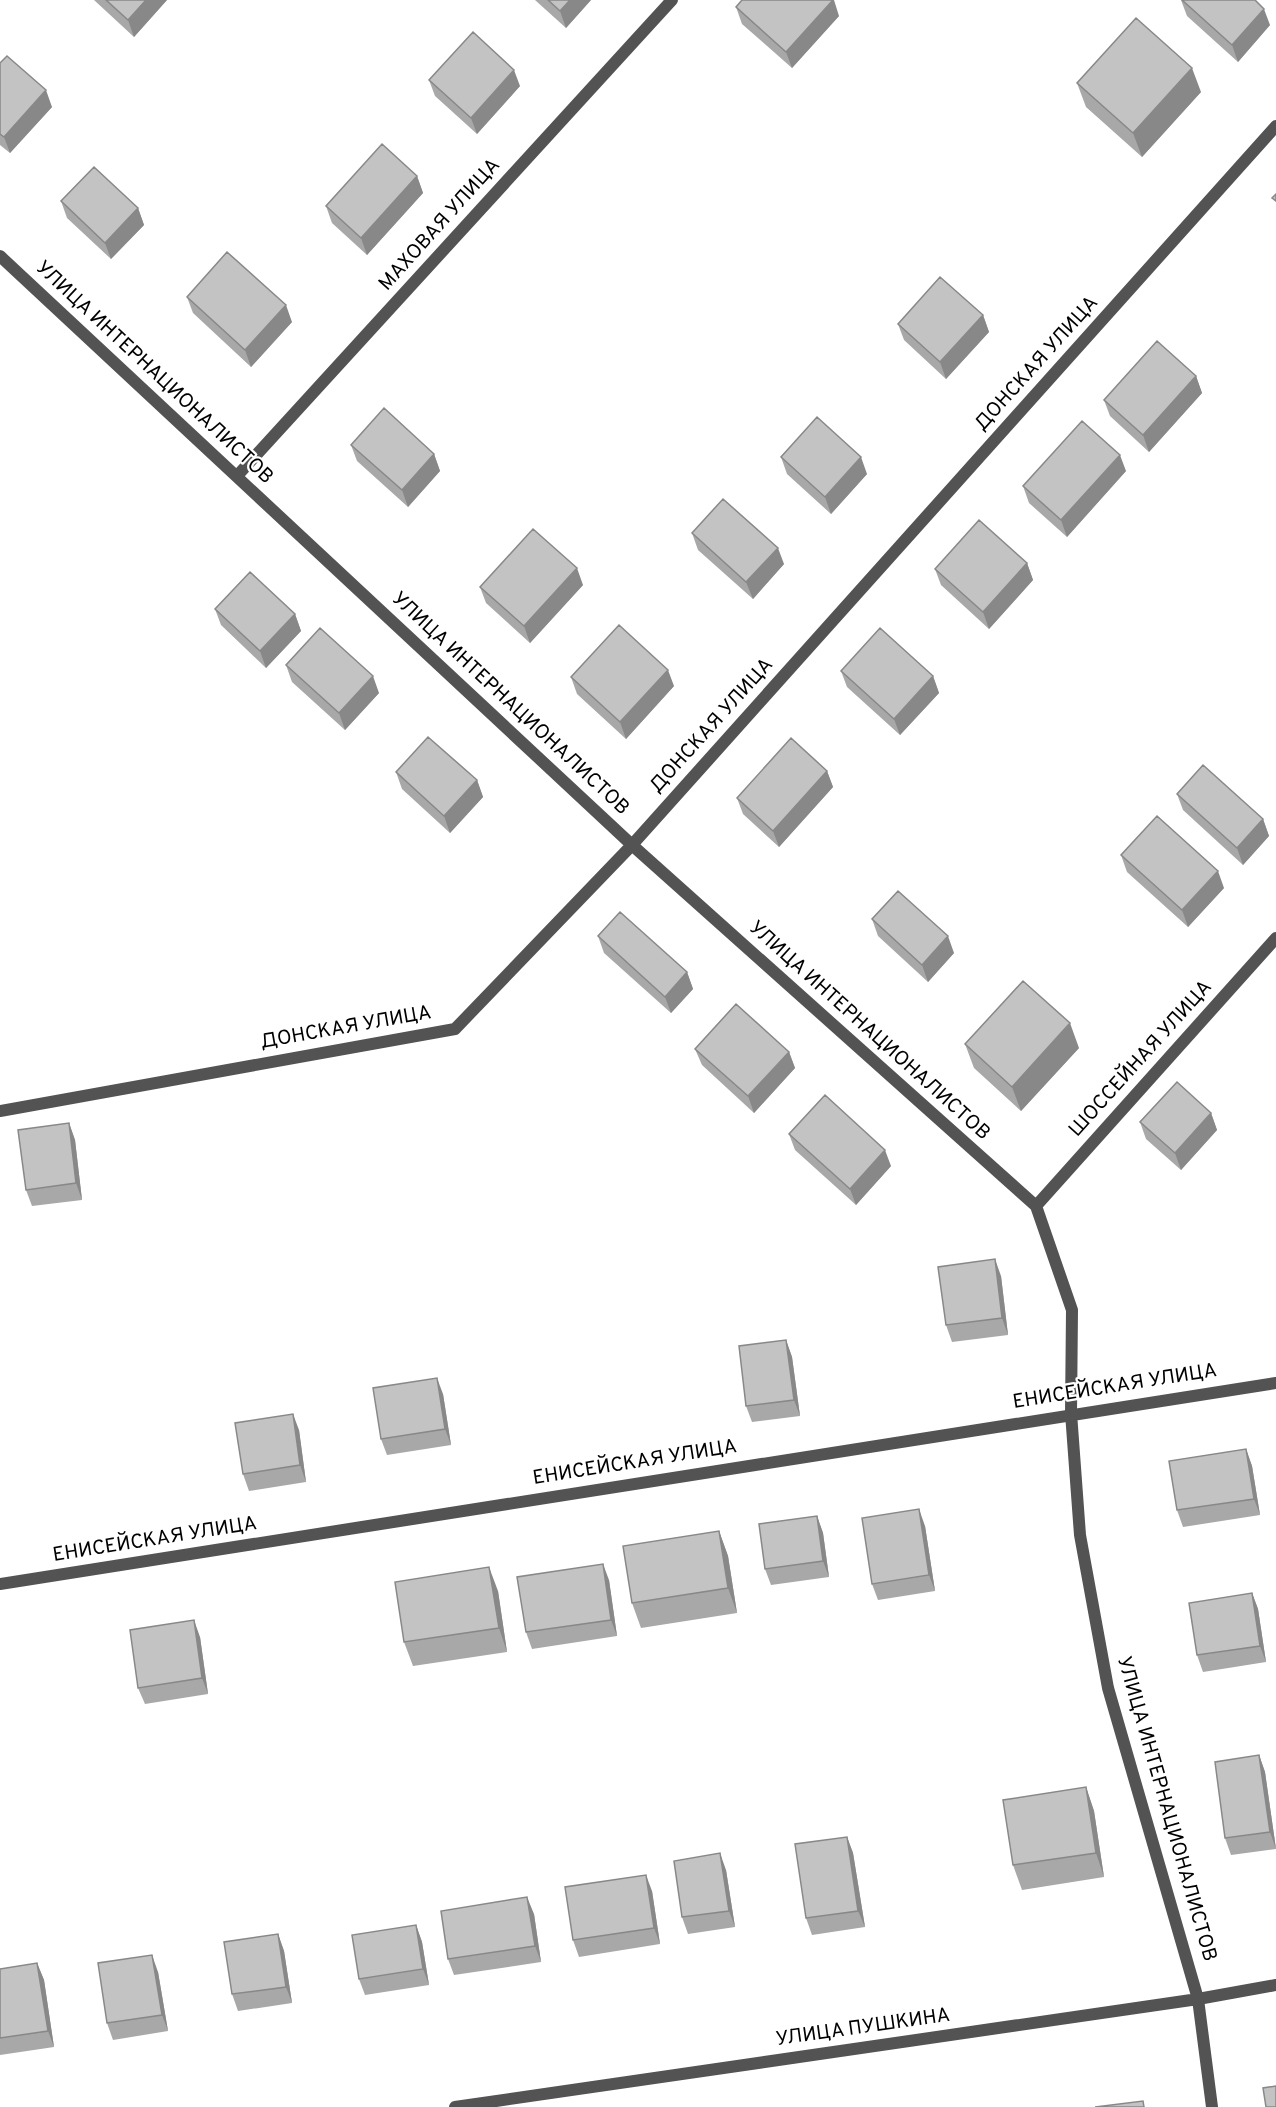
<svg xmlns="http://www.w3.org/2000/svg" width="1276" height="2107" viewBox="0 0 1276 2107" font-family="Overpass,sans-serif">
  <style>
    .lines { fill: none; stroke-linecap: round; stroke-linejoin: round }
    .minor { stroke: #535353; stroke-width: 12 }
    .wall { fill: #a8a8a8 }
    .shaded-wall { fill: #888 }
    .building { fill: #c3c3c3; stroke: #888; stroke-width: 1.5 }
    .labels { text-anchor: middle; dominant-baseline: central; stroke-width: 4.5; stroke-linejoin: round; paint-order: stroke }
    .street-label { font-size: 20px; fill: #000; stroke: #fff }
  </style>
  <rect width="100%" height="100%" fill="#fff"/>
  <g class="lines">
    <path class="minor" d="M0,256l632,589 404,361 36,104 -1,103 9,122 28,153 90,311 14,108
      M237,476l435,-476
      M0,1111l455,-82 177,-184 644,-719
      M1036,1206l240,-268
      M0,1584l1276,-201
      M455,2107l743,-108 78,-14"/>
  </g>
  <path class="wall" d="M94,0h73l-33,37z
    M535,0h56l-25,28z
    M1181,0l89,25 -32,37 -51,-46z
    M736,7l103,9 -47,52 -50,-44z
    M0,63l52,44 -42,46 -10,-8z
    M429,80l91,6 -43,48 -42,-38z
    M1077,83l124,9 -59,65 -56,-50z
    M417,176l6,17 -56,62 -35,-32 -6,-17z
    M61,201l77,7 6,17 -33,34 -44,-41z
    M187,297l105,25 -41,45 -58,-54z
    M983,315l6,17 -43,47 -42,-39 -6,-16z
    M1196,376l6,17 -53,59 -39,-36 -6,-16z
    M351,445l83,9 6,17 -32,36 -51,-46z
    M781,457l86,17 -36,40 -44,-40z
    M1126,471l-59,66 -38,-34 -6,-17z
    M692,533l92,31 -31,35 -55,-49z
    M1027,563l6,17 -44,49 -48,-44 -6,-16z
    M583,585l-53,58 -44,-40 -6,-16z
    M215,609l80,5 6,17 -35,37 -45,-43z
    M286,665l93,28 -34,37 -53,-48z
    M841,671l92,5 6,17 -39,42 -53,-48z
    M571,677l103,9 -48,53 -49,-45z
    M827,771l6,16 -54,60 -36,-33 -6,-16z
    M396,772l81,8 6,17 -33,36 -48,-44z
    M1177,794l86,25 6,17 -26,29 -60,-55z
    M1121,855l103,33 -36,39 -61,-55z
    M872,919l82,34 -26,29 -50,-46z
    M598,936l89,36 6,17 -22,24 -67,-60z
    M965,1044l114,4 -58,63 -47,-43z
    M695,1049l94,3 6,16 -41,45 -52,-48z
    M1211,1113l6,17 -36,40 -35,-31 -6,-17z
    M69,1123l6,17 7,60 -50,6 -6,-16z
    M789,1134l102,32 -35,39 -61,-55z
    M1001,1276l7,59 -56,7 -6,-17z
    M786,1340l6,17 8,59 -48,6 -6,-16z
    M443,1394l8,51 -64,10 -6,-16z
    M299,1430l7,52 -57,9 -6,-17z
    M1246,1449l6,17 8,49 -77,12 -6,-17z
    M817,1516l6,17 6,44 -58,8 -6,-16z
    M925,1526l10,65 -57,9 -6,-16z
    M719,1531l9,25 9,57 -96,15 -9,-25z
    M609,1580l8,56 -85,13 -6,-17z
    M498,1591l9,61 -94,14 -9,-24z
    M1252,1593l6,16 8,53 -63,10 -6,-17z
    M200,1637l8,57 -63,10 -7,-16z
    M1259,1755l6,17 11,77 -45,6 -6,-17z
    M1086,1787l8,24 10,66 -82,13 -9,-25z
    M847,1837l6,16 12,74 -53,8 -6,-17z
    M726,1870l9,57 -47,7 -6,-17z
    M652,1891l8,53 -81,13 -6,-17z
    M534,1914l7,48 -87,13 -6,-16z
    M416,1925l6,17 7,43 -64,10 -6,-16z
    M278,1934l6,17 8,52 -54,8 -6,-17z
    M37,1963l7,17 10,67 -54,8v-86z
    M158,1972l10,59 -55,9 -6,-17z"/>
  <path class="shaded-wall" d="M146,0h21l-33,37 -6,-17z
    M570,0h21l-25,28 -6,-17z
    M833,0h1l5,16 -47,52 -6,-16z
    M1264,9l6,16 -32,37 -6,-17z
    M1192,68l9,24 -59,65 -9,-24z
    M514,70l6,16 -43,48 -6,-16z
    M46,90l6,17 -42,46 -6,-16z
    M417,176l6,17 -56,62 -6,-17z
    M138,208l6,17 -33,34 -6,-16z
    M286,305l6,17 -41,45 -6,-17z
    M983,315l6,17 -43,47 -6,-17z
    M1196,376l6,17 -53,59 -6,-17z
    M434,454l6,17 -32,36 -6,-17z
    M1120,455l6,16 -59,66 -6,-17z
    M861,457l6,17 -36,40 -6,-17z
    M778,548l6,16 -31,35 -7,-17z
    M1027,563l6,17 -44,49 -6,-17z
    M577,568l6,17 -53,58 -6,-17z
    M295,614l6,17 -35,37 -6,-17z
    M668,670l6,16 -48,53 -6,-17z
    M373,676l6,17 -34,37 -6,-17z
    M933,676l6,17 -39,42 -6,-16z
    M827,771l6,16 -54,60 -6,-16z
    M477,780l6,17 -33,36 -6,-17z
    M1263,819l6,17 -26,29 -6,-17z
    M1218,871l6,17 -36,39 -6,-17z
    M948,936l6,17 -26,29 -6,-17z
    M687,972l6,17 -22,24 -6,-16z
    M1070,1023l9,25 -58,63 -9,-24z
    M789,1052l6,16 -41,45 -6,-17z
    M1211,1113l6,17 -36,40 -6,-17z
    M69,1123l6,17 7,60 -6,-17z
    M885,1150l6,16 -35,39 -6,-16z
    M995,1259l6,17 7,59 -6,-17z
    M786,1340l6,17 8,59 -6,-16z
    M437,1378l6,16 8,51 -6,-16z
    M293,1414l6,16 7,52 -6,-17z
    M1246,1449l6,17 8,49 -6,-16z
    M919,1509l6,17 10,65 -6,-16z
    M817,1516l6,17 6,44 -6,-16z
    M719,1531l9,25 9,57 -9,-25z
    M603,1564l6,16 8,56 -6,-16z
    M489,1567l9,24 9,61 -8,-24z
    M1252,1593l6,16 8,53 -6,-16z
    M194,1620l6,17 8,57 -6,-16z
    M1259,1755l6,17 11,77 -6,-17z
    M1086,1787l8,24 10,66 -8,-24z
    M847,1837l6,16 12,74 -7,-16z
    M720,1853l6,17 9,57 -6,-16z
    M646,1875l6,16 8,53 -6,-16z
    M527,1897l7,17 7,48 -6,-16z
    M416,1925l6,17 7,43 -6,-16z
    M278,1934l6,17 8,52 -6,-16z
    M152,1955l6,17 10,59 -6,-16z
    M37,1963l7,17 10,67 -6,-16z"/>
  <path class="building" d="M106,0h40l-18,20z
    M548,0h22l-10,11z
    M742,0h91l-47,52 -50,-45z
    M1182,0h73l9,9 -32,36z
    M1136,18l56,50 -59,65 -56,-50z
    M473,32l41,38 -43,48 -42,-38z
    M7,56l39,34 -42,47 -4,-3v-71z
    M382,144l35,32 -56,62 -35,-32z
    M94,167l44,41 -33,35 -44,-42z
    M1276,194v7l-4,-3z
    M227,252l59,53 -41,45 -58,-53z
    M940,277l43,38 -43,47 -42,-38z
    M1157,341l39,35 -53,59 -39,-35z
    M384,408l50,46 -32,36 -51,-45z
    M817,417l44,40 -36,40 -44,-40z
    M1082,421l38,34 -59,65 -38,-34z
    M723,499l55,49 -32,34 -54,-49z
    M979,520l48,43 -44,49 -48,-43z
    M533,529l44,39 -53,58 -44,-39z
    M250,572l45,42 -35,37 -45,-42z
    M619,625l49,45 -48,52 -49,-45z
    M320,628l53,48 -34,37 -53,-48z
    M880,628l53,48 -39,43 -53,-48z
    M428,737l49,43 -33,36 -48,-44z
    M791,738l36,33 -54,60 -36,-33z
    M1203,765l60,54 -26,29 -60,-54z
    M1157,816l61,55 -36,39 -61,-55z
    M898,891l50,45 -26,29 -50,-46z
    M620,912l67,60 -22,25 -67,-61z
    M1023,981l47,42 -58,64 -47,-43z
    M736,1004l53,48 -41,44 -53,-47z
    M1177,1082l34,31 -36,40 -35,-31z
    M825,1095l60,55 -35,39 -61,-55z
    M69,1123l7,60 -50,7 -8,-60z
    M995,1259l7,59 -56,7 -8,-58z
    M786,1340l8,60 -48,6 -7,-60z
    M437,1378l8,51 -64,10 -8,-51z
    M293,1414l7,51 -57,9 -8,-51z
    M1246,1449l8,50 -77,11 -8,-49z
    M919,1509l10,66 -57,9 -10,-66z
    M817,1516l6,45 -58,8 -6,-45z
    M719,1531l9,57 -96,15 -9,-57z
    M603,1564l8,56 -85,12 -9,-55z
    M489,1567l10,61 -95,14 -9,-60z
    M1252,1593l8,53 -63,9 -8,-52z
    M194,1620l8,58 -64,10 -8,-58z
    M1259,1755l11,77 -45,6 -10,-76z
    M1086,1787l10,66 -83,12 -10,-65z
    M847,1837l11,74 -52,7 -11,-74z
    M720,1853l9,58 -47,6 -8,-56z
    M646,1875l8,53 -81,12 -8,-53z
    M527,1897l8,49 -87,13 -7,-48z
    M416,1925l7,44 -64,10 -7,-44z
    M278,1934l8,53 -54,7 -8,-52z
    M152,1955l10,60 -55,8 -9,-60z
    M37,1963l11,68 -48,7v-69z
    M1276,2086v21h-10l-3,-19z
    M1143,2101l1,6h-49z"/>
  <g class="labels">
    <g class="street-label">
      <text transform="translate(440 225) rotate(-48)">МАХОВАЯ УЛИЦА</text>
      <text transform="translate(1037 364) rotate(-48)">ДОНСКАЯ УЛИЦА</text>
      <text transform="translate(154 373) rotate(43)">УЛИЦА ИНТЕРНАЦИОНАЛИСТОВ</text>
      <text transform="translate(510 704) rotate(43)">УЛИЦА ИНТЕРНАЦИОНАЛИСТОВ</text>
      <text transform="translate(712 726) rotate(-48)">ДОНСКАЯ УЛИЦА</text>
      <text transform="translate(346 1028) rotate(-10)">ДОНСКАЯ УЛИЦА</text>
      <text transform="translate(869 1031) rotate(42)">УЛИЦА ИНТЕРНАЦИОНАЛИСТОВ</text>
      <text transform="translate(1141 1059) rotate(-48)">ШОССЕЙНАЯ УЛИЦА</text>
      <text transform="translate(1115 1387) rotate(-9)">ЕНИСЕЙСКАЯ УЛИЦА</text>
      <text transform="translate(635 1463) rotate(-9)">ЕНИСЕЙСКАЯ УЛИЦА</text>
      <text transform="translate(155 1540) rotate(-9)">ЕНИСЕЙСКАЯ УЛИЦА</text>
      <text transform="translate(1166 1809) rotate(74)">УЛИЦА ИНТЕРНАЦИОНАЛИСТОВ</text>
      <text transform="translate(863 2028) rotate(-8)">УЛИЦА ПУШКИНА</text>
    </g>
  </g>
</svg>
